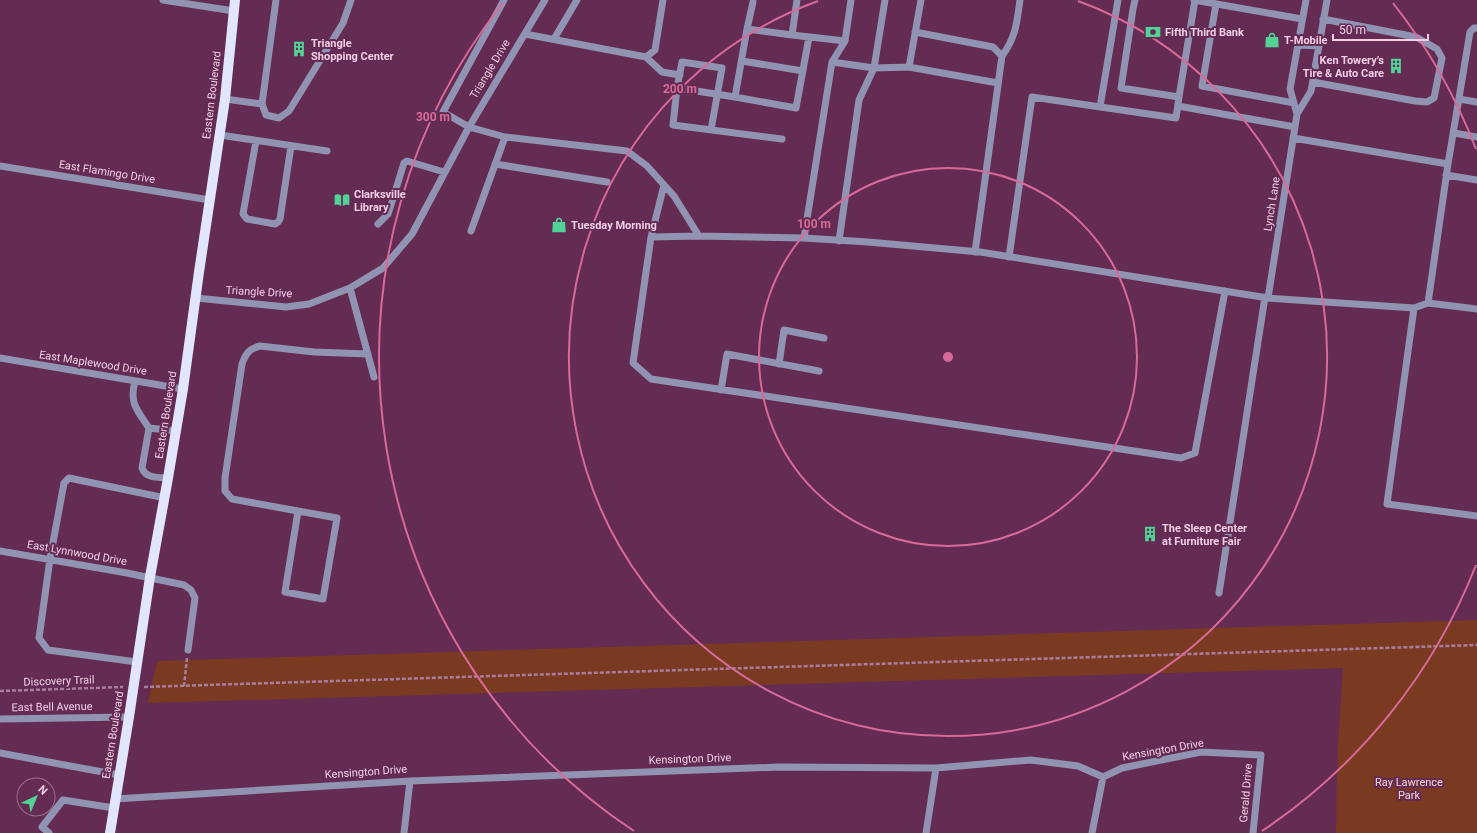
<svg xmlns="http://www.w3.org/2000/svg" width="1477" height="833" viewBox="0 0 1477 833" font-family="Roboto,sans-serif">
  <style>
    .green { fill: #7a3a22 }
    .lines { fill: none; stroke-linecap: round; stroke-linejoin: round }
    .path { stroke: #ab7d9c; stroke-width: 2.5; stroke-dasharray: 4 2; stroke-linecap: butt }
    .minor { stroke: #9093b1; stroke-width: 7 }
    .major { stroke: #e2e5fe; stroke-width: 10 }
    .ring { fill: none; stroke: #d86a99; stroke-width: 2 }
    .labels { text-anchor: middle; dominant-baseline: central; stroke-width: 4; stroke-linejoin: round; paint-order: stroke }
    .poi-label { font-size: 11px; font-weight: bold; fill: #f2cee5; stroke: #642b53; text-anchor: start }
    .street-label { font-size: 11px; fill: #f2cee5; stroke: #642b53 }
    .park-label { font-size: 11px; fill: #f5d7cc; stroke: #642b53 }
    .centre { fill: #d86a99; stroke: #642b53; stroke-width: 2 }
    .ring-label { font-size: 12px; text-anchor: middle; font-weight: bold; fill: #d86a99; stroke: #642b53; stroke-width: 4; stroke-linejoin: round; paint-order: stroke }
  </style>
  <rect width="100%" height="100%" fill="#642b53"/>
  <path class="green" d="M1477,620v213h-141l2,-88 5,-77 -1195,35 9,-42z"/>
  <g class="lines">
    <path class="path" d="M184,686l3,-28
      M144,687l1333,-42
      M0,691l123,-4"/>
    <path class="minor" d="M163,0l71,11
      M504,0l-61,112 26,15 36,10 122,14 20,15 27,30 25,40 105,2 64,4 112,10 288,46 146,10 14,-5 49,6
      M797,0l-5,35 53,6
      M1135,0l-2,9 -12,79 58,9 16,-97
      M1194,0l108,19
      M753,2l-6,27 45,6
      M1216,4l-14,82 92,17
      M747,29l-12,68 61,11 13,-71
      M915,32l78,15 9,9 -27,196
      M525,34l121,23 9,-7 8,-50
      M554,39l23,-39
      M1298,45l21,1
      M1002,56c14,-19 15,-34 18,-56
      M646,57l16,15 18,3
      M742,61l61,10
      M832,62l42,6 35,-1 89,16
      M909,67l12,-67
      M1313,82l102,19 12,1 7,-4 8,-40 -5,-9 -21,-12 -93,-18
      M677,88l5,-26 40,6 -11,62
      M735,97l-58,-9 -4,37 109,14
      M225,99l37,5 14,-104
      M1459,99l18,3
      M262,104l4,11 13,3 10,-7 54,-88 8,-23
      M1178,106l117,21
      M1100,107l18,-107
      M1297,114l14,-23 16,-91
      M1454,133l23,4
      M220,135l107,16
      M1293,138l155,26 22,-132 4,-4h3
      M256,141l-13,73 4,5 28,5 3,-2 2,-3 11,-73
      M495,164l112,18
      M0,166l210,34
      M1446,175l31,5
      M664,185l-13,52 -18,126 18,16 530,79 14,-5 30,-162
      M378,224l10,-10 3,-9 13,-42 3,-2 37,11
      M471,231l34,-94
      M651,237l48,-1
      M804,238l28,-176 13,-21 6,-41
      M839,241l20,-141 15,-32 11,-68
      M1009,257l23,-160 144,21 3,-21
      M350,288l24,89
      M196,298l90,9 23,-3 41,-16 33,-20 29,-34 57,-107 76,-127
      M1268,298l29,-184 -7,-25 16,-89
      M1428,303l20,-139
      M1414,308l-27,196 90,12
      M0,358l183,31
      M779,364l5,-34 40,8
      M135,381c-6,22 2,29 14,47
      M721,390l6,-36 92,17
      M168,478c-9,-1 -22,1 -26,-10l7,-40 27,3
      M298,511l39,7 -14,81 -38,-7 13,-81 -66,-12 -7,-8v-13l17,-114c4,-11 7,-15 18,-18l54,6 54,2
      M0,551l127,22 57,12 7,5 4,8 -7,52
      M1219,593l46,-296
      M137,662l-89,-12 -9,-12 11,-79 14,-76 5,-5 96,20
      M0,719l129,-2
      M0,753l119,22
      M115,799l295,-18 369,-14 157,1 95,-8 47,6 25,11 19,-9 79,-16 60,3 -8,78
      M49,833l-7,-6 21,-27 51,8
      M404,833l6,-52
      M926,833l10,-65
      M1092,833l11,-56"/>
    <path class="major" d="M110,833l19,-116 21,-140 18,-99 15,-89 16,-117 26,-173 10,-99"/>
  </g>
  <g class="ring">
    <circle cx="948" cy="357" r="189"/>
    <path d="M1078 1A379 379 0 1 1 818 1"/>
    <path d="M1476 565A568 568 0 0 1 1262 831M634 831A568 568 0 0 1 503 3M1393 3A568 568 0 0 1 1476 149"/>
  </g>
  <defs>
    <symbol id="bank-bare" viewBox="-9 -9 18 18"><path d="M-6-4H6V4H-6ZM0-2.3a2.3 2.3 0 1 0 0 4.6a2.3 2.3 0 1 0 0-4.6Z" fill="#51d398" stroke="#642b53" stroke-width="2.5" paint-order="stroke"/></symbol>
    <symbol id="shop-bare" viewBox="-9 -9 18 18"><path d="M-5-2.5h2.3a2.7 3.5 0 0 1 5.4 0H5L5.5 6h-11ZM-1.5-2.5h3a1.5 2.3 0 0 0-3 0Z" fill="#51d398" stroke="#642b53" stroke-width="2.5" paint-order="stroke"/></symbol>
    <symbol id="building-bare" viewBox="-9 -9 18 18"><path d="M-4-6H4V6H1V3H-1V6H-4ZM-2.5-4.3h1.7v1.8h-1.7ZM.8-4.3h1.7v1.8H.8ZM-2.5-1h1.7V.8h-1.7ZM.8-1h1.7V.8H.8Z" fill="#51d398" stroke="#642b53" stroke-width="2.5" paint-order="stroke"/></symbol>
    <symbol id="library-bare" viewBox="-9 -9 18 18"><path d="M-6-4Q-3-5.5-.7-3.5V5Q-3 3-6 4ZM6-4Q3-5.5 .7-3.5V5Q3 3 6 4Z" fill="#51d398" stroke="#642b53" stroke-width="2.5" paint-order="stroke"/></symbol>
  </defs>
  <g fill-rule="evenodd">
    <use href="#bank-bare" x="1142" y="21" width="22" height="22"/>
    <use href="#shop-bare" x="1261" y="29" width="22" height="22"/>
    <use href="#building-bare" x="288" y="38" width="22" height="22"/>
    <use href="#building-bare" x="1385" y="55" width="22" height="22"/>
    <use href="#library-bare" x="331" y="189" width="22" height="22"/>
    <use href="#shop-bare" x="548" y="214" width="22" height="22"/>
    <use href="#building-bare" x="1139" y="523" width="22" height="22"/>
  </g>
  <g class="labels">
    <g class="poi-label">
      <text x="1165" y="32">Fifth Third Bank</text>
      <text x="1284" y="40">T-Mobile</text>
      <text x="311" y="43">Triangle<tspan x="311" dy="13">Shopping Center</tspan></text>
      <text x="1384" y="60" text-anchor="end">Ken Towery’s<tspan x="1384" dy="13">Tire &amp; Auto Care</tspan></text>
      <text x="354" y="194">Clarksville<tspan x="354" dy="13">Library</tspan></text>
      <text x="571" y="225">Tuesday Morning</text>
      <text x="1162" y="528">The Sleep Center<tspan x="1162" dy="13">at Furniture Fair</tspan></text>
    </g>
    <g class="street-label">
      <text transform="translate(490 69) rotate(-59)">Triangle Drive</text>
      <text transform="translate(212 95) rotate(-83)">Eastern Boulevard</text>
      <text transform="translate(107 172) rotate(9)">East Flamingo Drive</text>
      <text transform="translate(1272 204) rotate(-81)">Lynch Lane</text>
      <text transform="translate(259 292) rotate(3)">Triangle Drive</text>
      <text transform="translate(93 363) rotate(9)">East Maplewood Drive</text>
      <text transform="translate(166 415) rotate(-81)">Eastern Boulevard</text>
      <text transform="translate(77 553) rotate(10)">East Lynnwood Drive</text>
      <text transform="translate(59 681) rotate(-2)">Discovery Trail</text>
      <text transform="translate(52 707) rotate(-1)">East Bell Avenue</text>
      <text transform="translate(113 735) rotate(-81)">Eastern Boulevard</text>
      <text transform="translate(1163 750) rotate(-10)">Kensington Drive</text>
      <text transform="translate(690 759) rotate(-2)">Kensington Drive</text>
      <text transform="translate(366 772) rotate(-4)">Kensington Drive</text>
      <text transform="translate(1246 793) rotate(-85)">Gerald Drive</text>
    </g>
    <g class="park-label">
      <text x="1409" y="782">Ray Lawrence<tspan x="1409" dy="13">Park</tspan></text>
    </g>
  </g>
  <circle cx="948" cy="357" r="6" class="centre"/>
  <g class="ring-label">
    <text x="680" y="93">200 m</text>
    <text x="433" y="121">300 m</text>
    <text x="814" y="228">100 m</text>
  </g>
  <g transform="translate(36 797) rotate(44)"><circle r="19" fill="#642b53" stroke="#9d6c8d"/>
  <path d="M0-3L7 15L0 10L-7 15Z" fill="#51d398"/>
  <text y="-6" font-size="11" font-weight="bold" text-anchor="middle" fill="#f2cee5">N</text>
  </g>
  <path d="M1333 34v6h95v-6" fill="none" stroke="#f2cee5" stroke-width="2"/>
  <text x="1339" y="34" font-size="12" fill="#f2cee5" stroke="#642b53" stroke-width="3" paint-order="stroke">50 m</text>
</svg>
